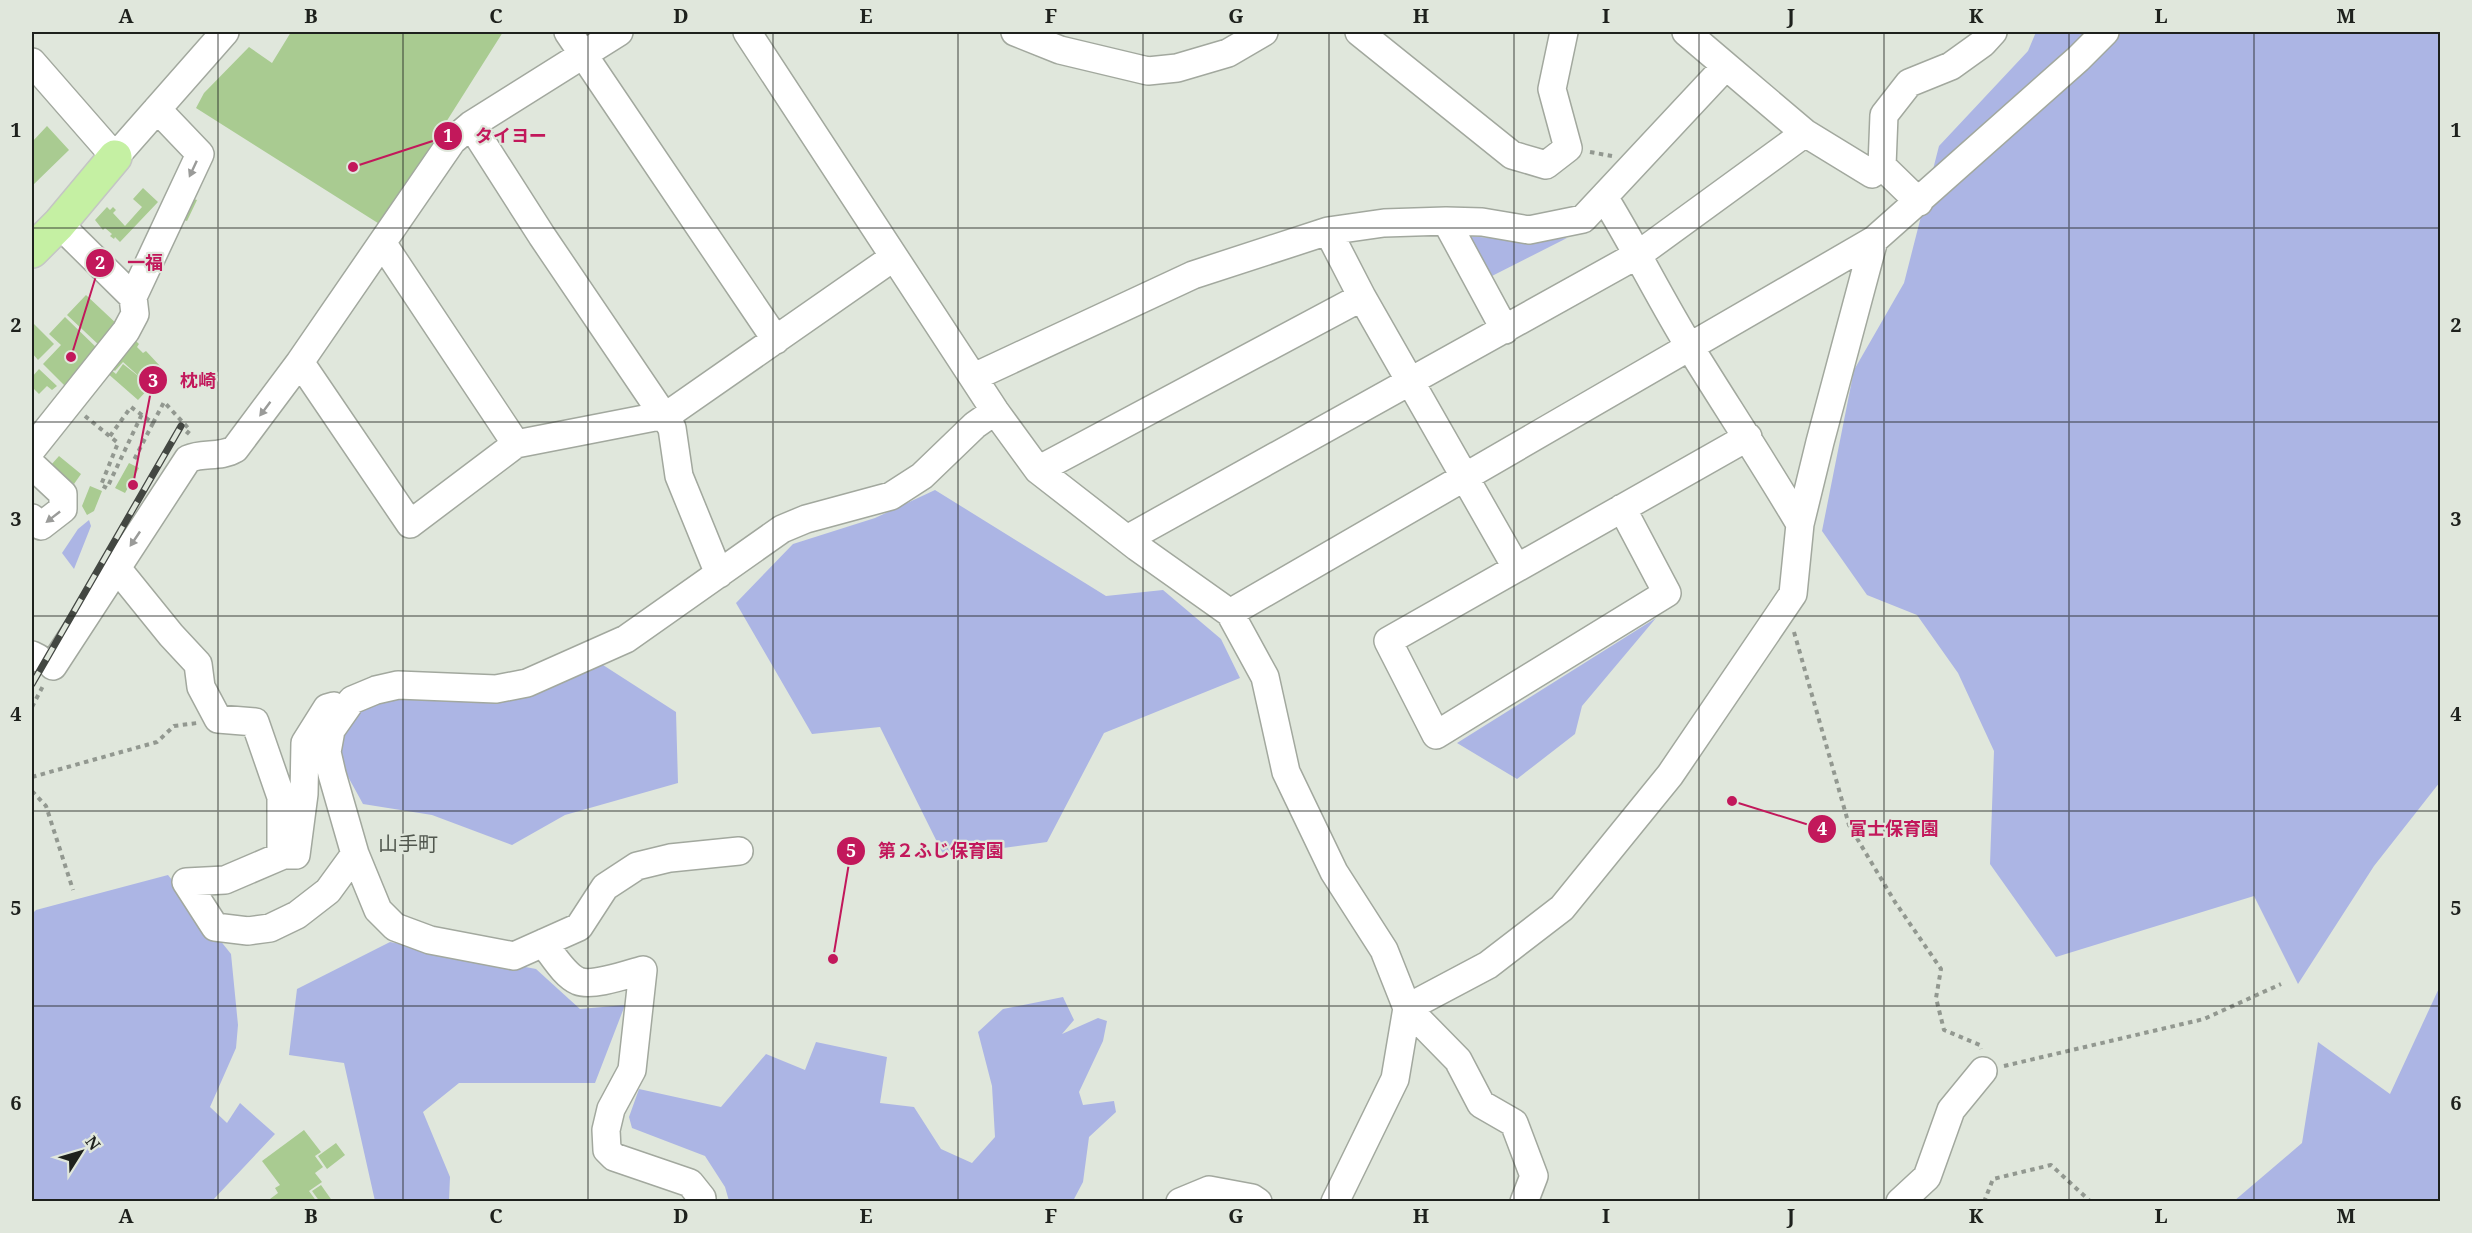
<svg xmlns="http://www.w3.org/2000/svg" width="2472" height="1233" viewBox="0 0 2472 1233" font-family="'Noto Serif','Noto Sans JP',serif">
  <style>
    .green { fill: #acb5e4 }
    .building { fill: #a9cb91 }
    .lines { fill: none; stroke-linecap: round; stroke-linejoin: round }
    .minor-casing { stroke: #a2a89e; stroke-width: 30 }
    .major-casing { stroke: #c4c5c4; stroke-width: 36 }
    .path { stroke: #929890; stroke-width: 4; stroke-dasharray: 4.5 4.5; stroke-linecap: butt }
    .minor { stroke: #fff; stroke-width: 27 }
    .major { stroke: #c5f0a3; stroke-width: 33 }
    .rail-casing { stroke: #434742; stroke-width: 7 }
    .rail { stroke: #e0e7dc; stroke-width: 4.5; stroke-dasharray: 14; stroke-linecap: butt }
    .oneway { fill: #9a9b99 }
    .grid { fill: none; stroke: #1e211d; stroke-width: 1.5; stroke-opacity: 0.55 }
    .labels { text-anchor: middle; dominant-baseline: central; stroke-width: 4.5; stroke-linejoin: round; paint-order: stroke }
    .quarter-label { font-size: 20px; fill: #51574e; stroke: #e0e7dc }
    .leader { fill: none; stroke: #c2185b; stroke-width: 2 }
    .callout-dot { fill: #c2185b; stroke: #e0e7dc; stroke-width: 2 }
    .mark-label { font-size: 18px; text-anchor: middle; font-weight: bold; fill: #fff }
    .callout-label { font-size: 18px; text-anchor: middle; font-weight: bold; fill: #c2185b; stroke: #e0e7dc; stroke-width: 4.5; stroke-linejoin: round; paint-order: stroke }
    .neatline { fill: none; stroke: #1e211d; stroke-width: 2 }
    .grid-label { font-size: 20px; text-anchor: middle; font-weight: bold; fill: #1e211d }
  </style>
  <rect width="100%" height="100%" fill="#e0e7dc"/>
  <path class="green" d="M2036,32h404v750l-66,84 -76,118 -44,-88 -198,61 -66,-93 4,-113 -36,-78 -41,-58 -50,-20 -45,-64 32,-161 50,-87 35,-137 89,-95z
    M1469,236l53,5 45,-3 -77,39z
    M935,490l171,106 57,-6 58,49 19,39 -136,55 -57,109 -103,14 -64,-129 -68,7 -76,-131 57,-59 82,-26z
    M89,520l2,6 -17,43 -12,-16 16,-24z
    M1656,618l-74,88 -7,28 -58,45 -60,-36z
    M603,665l73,47 2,71 -113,32 -53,30 -80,-30 -69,-11 -28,-51 19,-37 41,-25 124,4z
    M168,875l63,79 7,71 -2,23 -26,59 17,16 13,-20 35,31 -63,67 -180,1v-288l4,-4z
    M390,942l146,27 44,40 45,-4 -30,78h-136l-36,29 27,65 -1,24h-74l-31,-138 -55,-8 8,-66z
    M2440,986v215h-206l68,-58 16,-101 72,52z
    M1063,997l11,23 -12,14 36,-16 9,3 -4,20 -24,51 4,13 31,-4 2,11 -27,25 -6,45 -10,19h-344l-4,-14 -20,-31 -73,-28 -3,-11 10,-28 82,18 45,-53 39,16 11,-28 71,15 -7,46 34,4 27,42 31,14 23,-26 -3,-51 -14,-54 25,-23z"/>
  <path class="building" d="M291,32h212l-122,193 -185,-117 8,-15 45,-46 23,16z
    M47,126l22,24 -37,36v-44z
    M143,188l15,14 -38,40 -5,-5 -1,2 -4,-3 2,-2 -7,-6 -2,2 -8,-10 12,-13 3,3 3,-3 3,3 -3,3 12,13 17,-19 -9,-8z
    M194,199l3,1 -10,21 -3,-1z
    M86,295l33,31 -19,20 -33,-31z
    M65,317l35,34 -35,35 -22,-22 18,-19 -12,-11z
    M32,322l22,22 -16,16 -6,-7z
    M136,341l3,3 -2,3 6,6 3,-2 14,15 -9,20 -13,14 -32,-28 3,-4 7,6 7,-10 19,15 -19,-17 -8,9 -5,-4 18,-23z
    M39,369l18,17 -5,4 -5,-4 -8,8 -7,-7v-10z
    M59,456l22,18 -7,10 -23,-19z
    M129,463l10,5 -14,25 -10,-5z
    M90,486l12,5 -8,20 -7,4 -5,-9z
    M304,1130l17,22 -6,4 8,11 -8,6 7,9 -13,9 8,11h-51l12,-9 -3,-5 5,-3 -18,-24z
    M336,1143l9,12 -18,14 -9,-13z
    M321,1185l12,17h-13l-8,-11z"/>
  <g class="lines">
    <defs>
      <path id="minor" d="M568,32l208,308
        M619,32l-148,93 -19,16 -152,221 110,162 106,-80 149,-29 11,-6 218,-152
        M747,32l248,379 43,59 99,77 93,66 35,64 21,95 48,100 50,78 23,58 -12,71 -60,123
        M1015,32l45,18 88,21 29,-3 51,-15 36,-21
        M1359,32l153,123 34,10 22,-17 -16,-59 12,-57
        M1686,32l40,34
        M32,62l83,95 110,-125
        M471,125l71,111 130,192 7,48 40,98
        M1604,197c31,50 56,102 87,152 36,58 74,116 109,175
        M1919,202l-37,-36 2,-51 25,-32 42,-17 32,-23 10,-11
        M1446,221l59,109
        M59,224l74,73 67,-143 -43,-45
        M1328,231l34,66 154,270
        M383,244l133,200
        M974,377l219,-102 135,-44 56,-8 62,-2 36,1 47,8 54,-11 143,-153 79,67 67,41 10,-8
        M32,449l94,-118 9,-17 -2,-17
        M32,465l31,29v15l-22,17 -9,-8
        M1038,470l324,-173
        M1622,508l45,85 -231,142 -48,-94 360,-204
        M1127,539l512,-285 166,-121
        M116,567l55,68 27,29 3,23 17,32 37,3 26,75v59l-56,24 -39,2 29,45 33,4 22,-3 27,-13 31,-24 27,-37
        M1230,613l644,-373 204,-181 27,-27
        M32,655l6,3
        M53,666l135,-207c15,-7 32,-1 47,-10l65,-87
        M739,851l-69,7 -33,8 -32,21 -26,40 -65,29 -84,-16 -35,-13 -17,-17 -23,-56 -23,-80 -5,-22 4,-22 21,-30 24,-10 22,-5 98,4 31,-6 99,-44 156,-110 24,-10 85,-23 31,-20 53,-51 20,-14
        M288,855h8l8,-61 1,-51 22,-35 7,-2
        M543,943c10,12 21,32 35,38 15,6 50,-7 65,-11l-11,100 -21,39 -5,21 1,20 7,7 76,26 12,15v4
        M1180,1202l29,-12 43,8 6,4
        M1524,1202l10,-26 -20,-53 -33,-19 -23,-44 -51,-52 81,-43 74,-57 108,-133 123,-181 7,-70 20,-82 54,-202
        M1900,1202l27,-25 24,-67 32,-39"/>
      <path id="major" d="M32,251l27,-27 56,-67"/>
    </defs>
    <use href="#minor" class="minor-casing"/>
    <use href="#major" class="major-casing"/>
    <path class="path" d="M1590,152l22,4
      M85,416l33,27 -17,42 6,3 35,-74
      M153,423l11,-21 26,28 -5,6
      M110,436l21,-29 22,16 -19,37
      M1794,632l55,193 46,77 46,67 -5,29 8,32 36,15 1,4
      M32,707l12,-23
      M32,777l125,-35 17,-16 23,-3
      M32,791l14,15 27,84
      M2004,1066l200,-47 77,-35
      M1984,1202l9,-23 58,-14 40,37"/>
    <use href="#minor" class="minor"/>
    <use href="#major" class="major"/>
    <defs>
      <path id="rail" d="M32,684l149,-258"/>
    </defs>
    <use href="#rail" class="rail-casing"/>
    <use href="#rail" class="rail"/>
  </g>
  <defs><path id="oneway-solid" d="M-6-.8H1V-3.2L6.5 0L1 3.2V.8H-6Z" transform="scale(1.5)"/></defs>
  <g class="oneway">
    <use href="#oneway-solid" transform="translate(193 169) rotate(115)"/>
    <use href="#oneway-solid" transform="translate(265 409) rotate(127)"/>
    <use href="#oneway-solid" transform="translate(53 517) rotate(142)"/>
    <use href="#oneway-solid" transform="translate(135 539) rotate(124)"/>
  </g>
  <path class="grid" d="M218,32v1170M403,32v1170M588,32v1170M773,32v1170M958,32v1170M1143,32v1170M1329,32v1170M1514,32v1170M1699,32v1170M1884,32v1170M2069,32v1170M2254,32v1170M32,228h2408M32,422h2408M32,616h2408M32,811h2408M32,1006h2408"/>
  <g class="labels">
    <g class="quarter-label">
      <text x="408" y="843">山手町</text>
    </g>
  </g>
  <path class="leader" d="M353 167L448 136M71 357L100 263M133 485L153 380M1732 801L1822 829M833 959L851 851"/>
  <g class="callout-dot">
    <circle cx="353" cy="167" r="6"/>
    <circle cx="71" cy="357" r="6"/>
    <circle cx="133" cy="485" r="6"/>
    <circle cx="1732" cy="801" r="6"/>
    <circle cx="833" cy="959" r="6"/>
    <circle cx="448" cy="136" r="15"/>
    <circle cx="100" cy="263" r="15"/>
    <circle cx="153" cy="380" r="15"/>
    <circle cx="1822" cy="829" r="15"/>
    <circle cx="851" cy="851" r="15"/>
  </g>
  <g class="mark-label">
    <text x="448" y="142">1</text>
    <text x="100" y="269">2</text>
    <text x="153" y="387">3</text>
    <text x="1822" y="835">4</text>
    <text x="851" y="857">5</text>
  </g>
  <g class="callout-label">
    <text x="511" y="142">タイヨー</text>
    <text x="145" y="269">一福</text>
    <text x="198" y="387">枕崎</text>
    <text x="1894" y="835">富士保育園</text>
    <text x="941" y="857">第２ふじ保育園</text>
  </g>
  <rect width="2472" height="1233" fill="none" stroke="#e0e7dc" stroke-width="66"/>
  <g transform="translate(81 1152) rotate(53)" stroke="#e0e7dc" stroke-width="4.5" paint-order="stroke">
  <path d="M0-4.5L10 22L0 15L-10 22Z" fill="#1e211d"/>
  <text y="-9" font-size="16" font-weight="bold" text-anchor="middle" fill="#1e211d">N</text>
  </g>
  <rect x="33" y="33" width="2406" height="1167" class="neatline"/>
  <g class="grid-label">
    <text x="126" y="23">A</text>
    <text x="311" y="23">B</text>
    <text x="496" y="23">C</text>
    <text x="681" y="23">D</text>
    <text x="866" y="23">E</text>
    <text x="1051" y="23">F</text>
    <text x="1236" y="23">G</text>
    <text x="1421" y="23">H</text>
    <text x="1606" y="23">I</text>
    <text x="1791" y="23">J</text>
    <text x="1976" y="23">K</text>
    <text x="2161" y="23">L</text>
    <text x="2346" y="23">M</text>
    <text x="16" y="137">1</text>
    <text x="2456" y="137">1</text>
    <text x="16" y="332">2</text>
    <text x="2456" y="332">2</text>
    <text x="16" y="526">3</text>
    <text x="2456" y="526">3</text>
    <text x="16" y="721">4</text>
    <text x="2456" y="721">4</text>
    <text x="16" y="915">5</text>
    <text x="2456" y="915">5</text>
    <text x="16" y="1110">6</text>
    <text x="2456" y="1110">6</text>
    <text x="126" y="1223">A</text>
    <text x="311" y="1223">B</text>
    <text x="496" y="1223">C</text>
    <text x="681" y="1223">D</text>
    <text x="866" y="1223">E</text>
    <text x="1051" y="1223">F</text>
    <text x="1236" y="1223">G</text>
    <text x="1421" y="1223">H</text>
    <text x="1606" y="1223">I</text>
    <text x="1791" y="1223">J</text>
    <text x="1976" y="1223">K</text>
    <text x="2161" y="1223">L</text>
    <text x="2346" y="1223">M</text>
  </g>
</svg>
